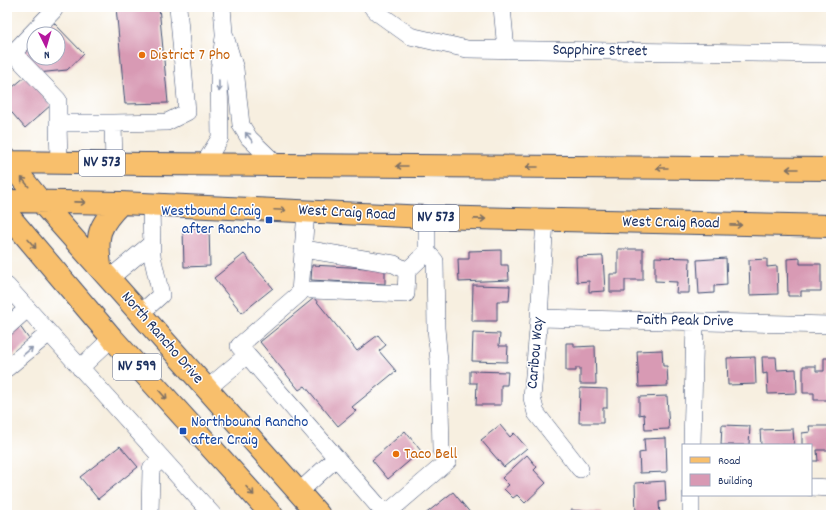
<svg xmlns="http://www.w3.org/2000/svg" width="838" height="522" viewBox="0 0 838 522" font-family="Dekko,sans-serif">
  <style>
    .building { fill: #d89ab4 }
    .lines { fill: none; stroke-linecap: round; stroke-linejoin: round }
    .minor-casing { stroke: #3c4c72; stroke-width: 18 }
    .major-casing { stroke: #3c4c72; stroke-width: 24 }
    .minor { stroke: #fff; stroke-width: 17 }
    .major { stroke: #f8bf6c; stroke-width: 22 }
    .oneway { stroke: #8d97ae }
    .oneway2 { stroke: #7e7064 }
    .food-dot { fill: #e8710a; stroke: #fff; stroke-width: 1.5 }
    .transit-dot { fill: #1a4fb4; stroke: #fff; stroke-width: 1.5 }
    .labels { text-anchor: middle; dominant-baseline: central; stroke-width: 3; stroke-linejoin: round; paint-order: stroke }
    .shield { fill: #fff; stroke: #5f6d8e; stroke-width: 1 }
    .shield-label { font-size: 15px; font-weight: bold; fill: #1b2f5e }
    .street-label { font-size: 16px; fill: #1b2f5e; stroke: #fff }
    .food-label { font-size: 16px; fill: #c56008; stroke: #fff; text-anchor: start }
    .transit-label { font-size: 16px; fill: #164399; stroke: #fff; text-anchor: end }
  </style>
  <rect width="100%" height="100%" fill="#fff"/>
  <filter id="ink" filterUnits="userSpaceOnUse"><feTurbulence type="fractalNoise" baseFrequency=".025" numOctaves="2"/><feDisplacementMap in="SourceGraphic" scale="8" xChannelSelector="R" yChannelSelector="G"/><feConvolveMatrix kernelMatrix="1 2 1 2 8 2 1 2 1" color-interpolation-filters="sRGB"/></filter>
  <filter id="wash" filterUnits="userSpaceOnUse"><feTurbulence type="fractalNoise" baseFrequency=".012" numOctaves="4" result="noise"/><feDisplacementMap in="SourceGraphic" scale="16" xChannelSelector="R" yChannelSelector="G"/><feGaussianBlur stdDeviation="0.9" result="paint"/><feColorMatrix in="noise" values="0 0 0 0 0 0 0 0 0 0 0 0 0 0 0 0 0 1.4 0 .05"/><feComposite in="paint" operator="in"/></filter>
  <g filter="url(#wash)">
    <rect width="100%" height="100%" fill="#f7efe0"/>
    <g id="blocks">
      <path class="building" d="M116,7h43l9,96 -43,1z
        M52,21l32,33 -17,16 -30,3 -18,-19 15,-15v19h24v-24h-19z
        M26,76l25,29 -26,23 -18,-21v-15z
        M183,228h26l1,38 -26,1z
        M618,249h25v31h-18v12h-15v-18h8z
        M501,250v15h7l1,15 -50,2 -1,-23h11v-8z
        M244,254l29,34 -31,25 -28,-35z
        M603,256l2,35 -16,1v-11l-12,1 -1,-25z
        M655,257l35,1 -1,35h-13l1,-11 -22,-1z
        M726,258l1,27 -13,1v7l-15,1 -2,-34z
        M800,258v6h21v27h-20v5h-13l-1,-37z
        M767,259v8l10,-1 1,28 -28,1 -1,-35z
        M312,265l73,4v15l-74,-4z
        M473,285l37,1 -1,15h-12v20h-25z
        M314,298l43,53 21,-16 8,10 -7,6 17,20 -44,36 4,4 -18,15 -33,-40 -6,4 -39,-48z
        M19,325l12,17 -24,18v-26z
        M473,333l27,1 -1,12h9l-1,16 -35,-1z
        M566,343h8v4l21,-1 1,38h-16v-16h-4v3h-10z
        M662,350l1,16h4l1,20 -29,1 -2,-36z
        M755,357l1,27 -28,1 -1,-27z
        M762,357h14l1,13 19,-1 1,24 -29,1 -1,-21 -4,1z
        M824,358h7v46h-2v-4h-15v-7h-11v-27h13v5h8z
        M470,371l38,1 -1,13h-6v20h-25l1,-22h-7z
        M580,388l27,1v19h-4v15h-24z
        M667,396l2,33 -24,1 -1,-16 -5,1v-18z
        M500,425l10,12 4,-4 13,15 -23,19 -23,-27z
        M722,425l28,1 -1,19h-28z
        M809,426h22v24h-14l1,11h-7v-16h-9v-12l8,-1z
        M793,429l1,16h-33l-1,-15z
        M405,431l16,20 -33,28 -16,-19z
        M666,438l1,34 -27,1 -1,-20 6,-1 -1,-13z
        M120,446l18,21 -40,32 -18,-22z
        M527,455l10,12 -3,3 12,13 -21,20 -8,-8 -4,3 -9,-9 5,-4 -7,-7z
        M665,481l1,20 -7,1 1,13h-24l-1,-32z
        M453,492l19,23h-48z
        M571,510l31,3v2h-31z"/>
    </g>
  </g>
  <g filter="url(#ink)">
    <use href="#blocks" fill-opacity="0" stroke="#3c4c72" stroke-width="1"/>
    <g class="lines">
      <defs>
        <path id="minor" d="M222,7l2,26 11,36 6,56 8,13 28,27
          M372,7l6,6 32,23 57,13 364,5
          M502,7l4,43
          M13,53l41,-43 -3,-3
          M7,58l6,-5 45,47v23
          M59,163l-1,-40h55
          M114,164l-1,-41 54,-1 20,-10 -9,-105
          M204,164l16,-26 -1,-67 5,-34
          M545,220l-6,98 -7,80 4,15 44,56
          M304,249l90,15 13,7
          M110,278l41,-34
          M7,286l206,229
          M312,290l94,4 1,-23 20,-19
          M141,313l20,-18 -9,-39 -1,-52
          M539,318l292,7
          M7,327l20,-18
          M247,355l-8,-9 61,-53 6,-82
          M7,368l42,-35
          M80,368l32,-30
          M207,389l40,-34 139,160
          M692,445l3,-123
          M811,487l20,1
          M299,492l37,-34
          M386,514l62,-53 -7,-11 -2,-89 -3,-33 -1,-67 -8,-9v-35
          M150,515l1,-46 11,-11
          M691,515v-20"/>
        <path id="major" d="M7,160l34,42 278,313
          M7,162l138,2 686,5
          M7,201l114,2 306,14 404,9
          M7,214l105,124 160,177
          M100,266c-4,-31 -2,-40 21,-63"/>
      </defs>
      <use href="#minor" class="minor-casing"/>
      <use href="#major" class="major-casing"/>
      <use href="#minor" class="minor"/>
      <use href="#major" class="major"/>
    </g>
    <defs><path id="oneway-shaft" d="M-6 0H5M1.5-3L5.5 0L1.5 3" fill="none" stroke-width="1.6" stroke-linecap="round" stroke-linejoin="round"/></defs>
    <g class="oneway">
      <use href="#oneway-shaft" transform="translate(219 86) rotate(89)"/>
      <use href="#oneway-shaft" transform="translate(249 137) rotate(-128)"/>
      <use href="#oneway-shaft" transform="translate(28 351) rotate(-40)"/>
    </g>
    <g class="oneway2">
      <use href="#oneway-shaft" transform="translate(402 166) rotate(-180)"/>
      <use href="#oneway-shaft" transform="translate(532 167) rotate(-180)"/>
      <use href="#oneway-shaft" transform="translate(662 168) rotate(-180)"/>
      <use href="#oneway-shaft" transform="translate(792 169) rotate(-180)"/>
      <use href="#oneway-shaft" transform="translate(25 182) rotate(-129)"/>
      <use href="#oneway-shaft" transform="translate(80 202) rotate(1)"/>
      <use href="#oneway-shaft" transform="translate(280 210) rotate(3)"/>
      <use href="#oneway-shaft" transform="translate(480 219) rotate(1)"/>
      <use href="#oneway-shaft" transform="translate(736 225) rotate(1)"/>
      <use href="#oneway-shaft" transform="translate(32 244) rotate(50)"/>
      <use href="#oneway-shaft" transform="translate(163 395) rotate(48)"/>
      <use href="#oneway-shaft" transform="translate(250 491) rotate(48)"/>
    </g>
  </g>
  <g class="food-dot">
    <circle cx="142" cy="55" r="4"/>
    <circle cx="396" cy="454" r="4"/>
  </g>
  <g class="transit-dot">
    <rect x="265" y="216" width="8" height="8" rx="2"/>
    <rect x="179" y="427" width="8" height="8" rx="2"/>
  </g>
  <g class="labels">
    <g class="shield">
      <rect x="79" y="150" width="46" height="26" rx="3"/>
      <rect x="413" y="205" width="46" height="26" rx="3"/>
      <rect x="113" y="354" width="48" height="26" rx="3"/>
    </g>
    <g class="shield-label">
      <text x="102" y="163">NV 573</text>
      <text x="436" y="218">NV 573</text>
      <text x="137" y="367">NV 599</text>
    </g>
    <g class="street-label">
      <text transform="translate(600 51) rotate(1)">Sapphire Street</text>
      <text transform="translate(347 213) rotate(3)">West Craig Road</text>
      <text transform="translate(671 223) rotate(1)">West Craig Road</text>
      <text transform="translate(685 321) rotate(1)">Faith Peak Drive</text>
      <text transform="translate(162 338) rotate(49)">North Rancho Drive</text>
      <text transform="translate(536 353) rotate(-85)">Caribou Way</text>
    </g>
    <g class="food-label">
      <text x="150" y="55">District 7 Pho</text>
      <text x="404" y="454">Taco Bell</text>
    </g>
    <g class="transit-label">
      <text x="261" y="211">Westbound Craig<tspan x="261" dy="18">after Rancho</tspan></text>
      <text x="191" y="422" text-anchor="start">Northbound Rancho<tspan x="191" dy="18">after Craig</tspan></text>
    </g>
  </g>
  <rect width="838" height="522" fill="none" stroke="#fff" stroke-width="24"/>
  <rect x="682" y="444" width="130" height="52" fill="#ffffff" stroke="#a4acbf"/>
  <rect x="690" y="457" width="20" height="6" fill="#f8bf6c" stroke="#a4acbf"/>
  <text x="718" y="464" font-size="12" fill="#1b2f5e">Road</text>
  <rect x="690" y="474" width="20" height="12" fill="#d89ab4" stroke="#a4acbf"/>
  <text x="718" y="484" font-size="12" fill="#1b2f5e">Building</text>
  <g transform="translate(46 46) rotate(175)"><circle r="19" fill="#ffffff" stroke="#a4acbf"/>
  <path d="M0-3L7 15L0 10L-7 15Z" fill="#b5179e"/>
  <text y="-6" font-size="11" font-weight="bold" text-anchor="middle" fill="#1b2f5e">N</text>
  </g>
</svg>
